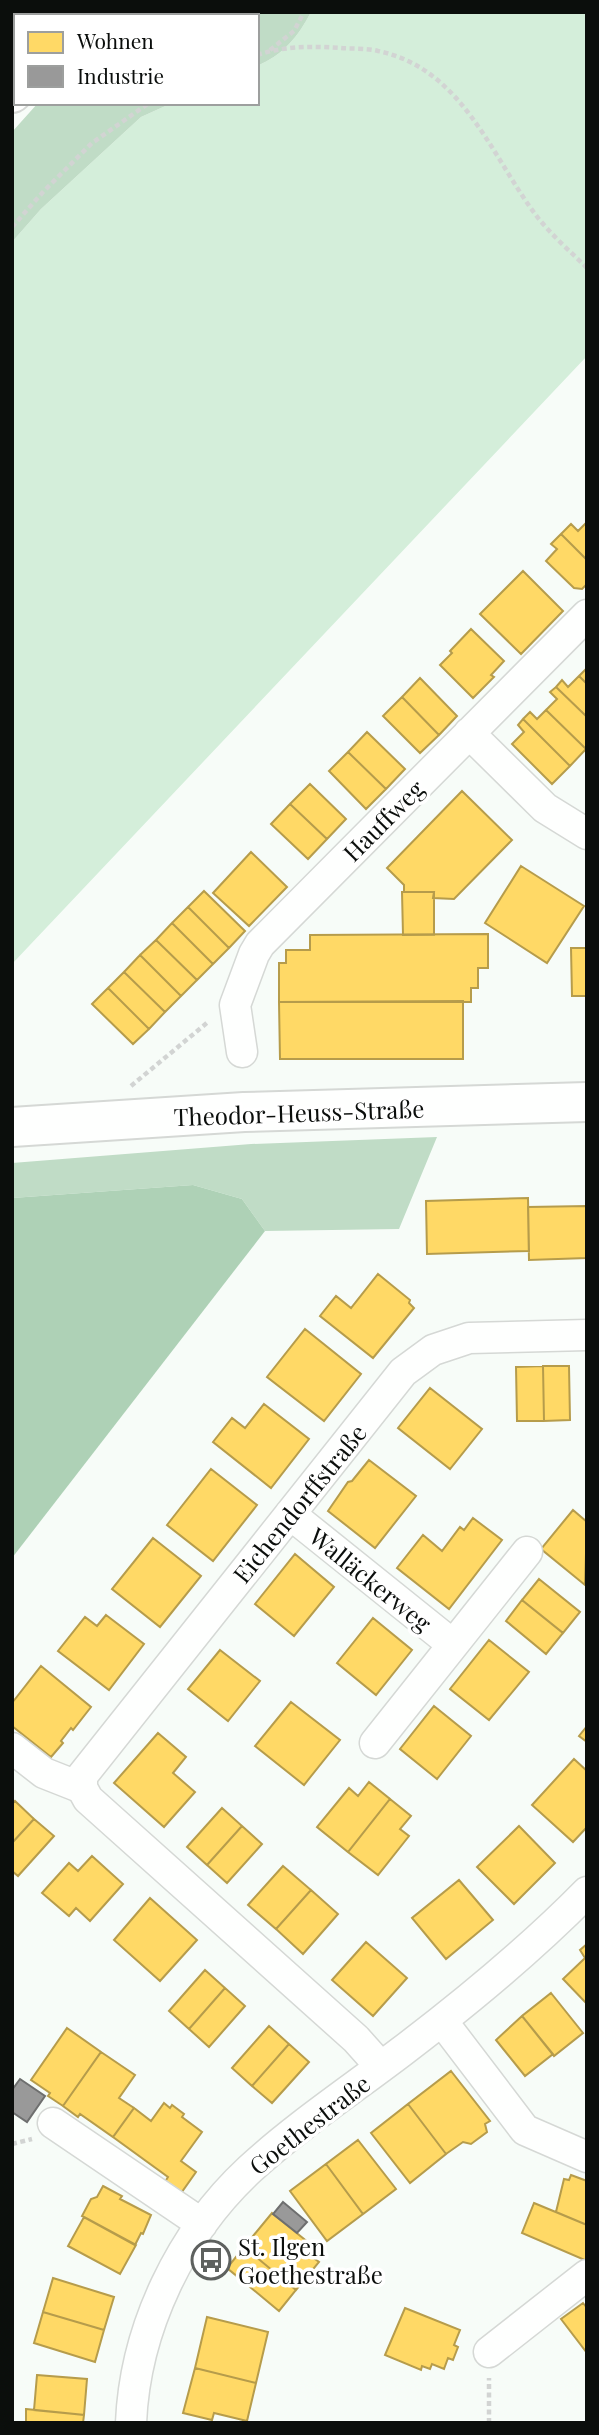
<svg xmlns="http://www.w3.org/2000/svg" width="599" height="2435" viewBox="0 0 599 2435" font-family="'Playfair Display',serif">
  <style>
    .green { fill: #d4eeda }
    .forest { fill: #c0dcc6 }
    .water { fill: #aed1b6 }
    .homes { fill: #ffd966; stroke: #b69c4b; stroke-width: 2 }
    .industry { fill: #999; stroke: #6e6f6f; stroke-width: 2 }
    .lines { fill: none; stroke-linecap: round; stroke-linejoin: round }
    .minor-casing { stroke: #d5d8d5; stroke-width: 33 }
    .tertiary-casing { stroke: #d5d8d5; stroke-width: 42 }
    .primary-casing { stroke: #d5d8d5; stroke-width: 42 }
    .path { stroke: #d2d4d3; stroke-width: 4.5; stroke-dasharray: 5 3.5; stroke-linecap: butt }
    .minor { stroke: #fefffe; stroke-width: 30 }
    .tertiary { stroke: #fefffe; stroke-width: 38 }
    .primary { stroke: #fefffe; stroke-width: 38 }
    .labels { text-anchor: middle; dominant-baseline: central; stroke-width: 7; stroke-linejoin: round; paint-order: stroke }
    .street-label { font-size: 24px; fill: #0b0e0c; stroke: #fff }
    .poi-label { font-size: 24px; fill: #0b0e0c; stroke: #fff; text-anchor: start }
  </style>
  <rect width="100%" height="100%" fill="#f7fcf8"/>
  <path class="green" d="M311,12h276v344l-575,608v-722l29,-33 100,-92 31,-14h85v-37c26,-11 41,-29 54,-54z"/>
  <path class="forest" d="M12,12h38l-3,4h-31v36l-4,4z
    M120,12h191c-13,25 -28,43 -54,54v-50h-141z
    M38,103h134l-31,14 -100,92 -29,33v-110z
    M437,1137l-38,92 -134,2 -23,-32 -49,-14 -181,13v-35l239,-19z"/>
  <path class="water" d="M193,1185l49,14 23,32 -253,327v-360z"/>
  <path class="homes" d="M587,522v38l-26,-26 10,-10 7,7z
    M561,534l26,26v24l-5,5 -8,-1 -28,-27 11,-12 -6,-5z
    M523,571l40,40 -42,43 -41,-40z
    M471,629l33,32 -13,14 3,2 -21,21 -33,-33 12,-12 -2,-2z
    M587,668v16l-8,-8z
    M579,676l8,8v33l-31,-30 6,-7 6,7z
    M420,678l37,38 -18,19 -37,-38z
    M556,687l31,30 -1,32 -40,-39 11,-11 -7,-7z
    M402,697l37,38 -19,18 -37,-37z
    M546,710l40,39 -16,17 -47,-47 7,-7 7,7z
    M523,719l47,47 -18,18 -40,-40 12,-12 -6,-7z
    M367,732l38,37 -19,20 -38,-37z
    M348,752l38,37 -20,20 -37,-38z
    M310,784l36,35 -19,20 -37,-35z
    M462,791l50,49 -58,59 -21,-1 1,-6h-30v-7l-17,-17z
    M290,804l37,35 -19,20 -37,-35z
    M251,852l36,35 -38,39 -36,-33z
    M521,866l63,40 -37,57 -62,-40z
    M204,891l41,40 -16,17 -41,-41z
    M402,892h32v43h-31z
    M188,907l41,41 -16,16 -41,-41z
    M172,923l41,41 -16,16 -41,-40z
    M488,934v34h-10v20h-7v14h-192v-39h7v-13h24v-15z
    M156,940l41,40 -16,16 -41,-41z
    M571,948h16v48h-15z
    M140,955l41,41 -16,16 -41,-40z
    M124,972l41,40 -16,17 -41,-41z
    M108,988l41,41 -16,15 -41,-40z
    M463,1001v58h-183l-1,-57z
    M528,1198l1,53 -102,3 -1,-53z
    M587,1206v52l-58,2 -1,-53z
    M378,1274l32,26 -1,3 5,5 -41,50 -53,-42 16,-20 15,12z
    M305,1329l56,45 -37,47 -57,-44z
    M543,1366l1,55h-27l-1,-54z
    M543,1366h26l1,54 -26,1z
    M430,1388l52,41 -32,40 -52,-41z
    M264,1404l45,35 -38,49 -58,-46 19,-24 13,10z
    M369,1460l47,36 -41,52 -47,-37 20,-29 4,-1z
    M211,1469l46,36 -44,56 -46,-36z
    M573,1510l14,12 -2,63 -44,-36z
    M473,1518l29,22 -53,69 -52,-41 26,-33 19,16 18,-24 4,3z
    M153,1538l48,38 -41,51 -48,-38z
    M295,1554l39,33 -40,49 -39,-32z
    M539,1579l41,33 -17,21 -41,-33z
    M522,1600l41,33 -17,21 -40,-33z
    M106,1615l38,29 -35,46 -51,-39 27,-34 12,9z
    M373,1618l39,32 -36,45 -39,-32z
    M489,1640l40,32 -40,48 -39,-31z
    M220,1650l40,31 -32,40 -40,-32z
    M41,1666l50,41 -18,23 -2,-2 -10,13 2,2 -12,14 -39,-31v-23z
    M291,1702l49,38 -36,45 -49,-39z
    M434,1706l37,30 -34,43 -37,-30z
    M587,1726v16l-8,-6z
    M158,1733l28,24 -13,16 22,19 -31,35 -50,-44z
    M574,1759l13,12v56l-14,15 -41,-37z
    M369,1782l21,17 -42,53 -31,-25 32,-39 9,8z
    M390,1799l21,17 -11,13 9,7 -31,39 -30,-23z
    M15,1801l19,18 -22,24v-39z
    M222,1808l20,18 -35,39 -20,-18z
    M34,1819l20,17 -36,40 -6,-5v-28z
    M242,1826l20,18 -35,39 -20,-18z
    M519,1826l36,37 -41,41 -37,-37z
    M92,1856l31,28 -33,37 -14,-13 -7,8 -27,-23 27,-30 9,8z
    M283,1866l28,24 -35,39 -28,-24z
    M459,1880l34,40 -47,39 -34,-41z
    M311,1890l27,24 -35,40 -27,-25z
    M150,1898l47,42 -37,41 -46,-41z
    M366,1942l41,36 -34,38 -41,-36z
    M587,1944v60l-24,-25 22,-21 -5,-8z
    M205,1970l20,18 -36,41 -20,-18z
    M225,1988l20,18 -36,41 -20,-18z
    M551,1993l32,40 -29,23 -32,-40z
    M522,2016l31,38 -28,22 -29,-36z
    M269,2026l20,18 -37,42 -20,-18z
    M67,2028l34,24 -38,54 -15,-10 2,-3 -19,-13z
    M289,2044l20,18 -37,41 -20,-17z
    M101,2052l34,23 -16,23 15,10 -21,29 -33,-23 -2,3 -15,-11z
    M451,2071l39,50 -5,3 2,8 -16,12 -8,-2 -17,12 -38,-50z
    M164,2103l6,5 2,-3 12,9 -2,3 20,15 -21,29 15,11 -17,24 -16,-11 5,-8 -55,-40 21,-29 17,13z
    M408,2104l38,50 -36,29 -39,-50z
    M358,2140l38,49 -33,25 -37,-50z
    M326,2164l37,50 -36,27 -37,-50z
    M571,2175l16,6v44l-31,-13 8,-33 5,1z
    M103,2186l19,10 -2,3 31,16 -8,19 -2,-1 -6,12 -53,-29 9,-17 6,-2z
    M534,2203l53,22v36l-65,-28z
    M272,2213l48,39 -5,7 4,3 -23,28 -52,-43z
    M84,2217l52,28 -16,29 -52,-28z
    M244,2247l52,43 -17,21 -52,-43z
    M53,2278l61,19 -10,33 -61,-18z
    M583,2303l4,5v45l-26,-34z
    M405,2308l55,22 -6,15 4,2 -5,13 -5,-2 -4,11 -12,-5 -2,5 -8,-3 -1,4 -36,-15z
    M43,2312l61,18 -9,32 -61,-19z
    M207,2317l61,15 -12,51 -61,-15z
    M195,2368l61,15 -9,38 -33,-8 -2,7 -29,-7z
    M37,2375l50,4 -3,36 -50,-5z
    M26,2409l58,6 -1,8h-57z"/>
  <path class="industry" d="M20,2079l25,17 -18,26 -15,-10v-22z
    M283,2202l24,20 -10,11 -24,-19z"/>
  <g class="lines">
    <defs>
      <path id="minor" d="M469,733l76,75 42,26
        M242,1052l-7,-47 19,-51 6,-10 327,-329
        M290,1514l162,130
        M375,1743l152,-191
        M12,1748l32,25 38,15
        M442,2021l83,109 62,27
        M381,2067l-25,-28 -268,-240 -6,-11v-12l321,-404 30,-22 36,-12 118,-3
        M53,2123l149,101
        M489,2352l98,-77
        M131,2423c4,-95 50,-190 119,-254 47,-43 101,-79 151,-117 66,-50 128,-101 186,-160"/>
      <path id="tertiary" d="M12,1127l232,-15 343,-10"/>
      <path id="primary" d="M79,16l3,-4
        M12,93l4,-4"/>
    </defs>
    <use href="#minor" class="minor-casing"/>
    <use href="#tertiary" class="tertiary-casing"/>
    <use href="#primary" class="primary-casing"/>
    <path class="path" d="M270,50l24,-19 10,-19
      M257,55c27,-9 56,-9 84,-7 12,1 26,0 37,3 83,17 112,102 157,163 15,20 35,37 52,54
      M12,227l31,-35 49,-49 57,-40
      M131,1086l77,-64
      M12,2144l20,-5
      M489,2423v-45"/>
    <use href="#minor" class="minor"/>
    <use href="#tertiary" class="tertiary"/>
    <use href="#primary" class="primary"/>
  </g>
  <defs>
    <symbol id="bus-ring" viewBox="-11 -11 22 22"><circle r="9.5" fill="#fff" stroke="#5e615f" stroke-width="1.5"/><path d="M-5-6H5V4H4V6H2V4H-2V6H-4V4H-5ZM-3.5-4V0h7V-4ZM-3.5 1.2v1.5H-2V1.2ZM2 1.2v1.5H3.5V1.2Z" fill="#5e615f"/></symbol>
  </defs>
  <g fill-rule="evenodd">
    <use href="#bus-ring" x="189" y="2238" width="44" height="44"/>
  </g>
  <g class="labels">
    <g class="street-label">
      <text transform="translate(383 820) rotate(-45)">Hauffweg</text>
      <text transform="translate(299 1112) rotate(-2)">Theodor-Heuss-Straße</text>
      <text transform="translate(299 1503) rotate(-51)">Eichendorffstraße</text>
      <text transform="translate(371 1579) rotate(39)">Walläckerweg</text>
      <text transform="translate(309 2124) rotate(-38)">Goethestraße</text>
    </g>
    <g class="poi-label">
      <text x="238" y="2246">St. Ilgen<tspan x="238" dy="28">Goethestraße</tspan></text>
    </g>
  </g>
  <rect width="599" height="2435" fill="none" stroke="#0b0e0c" stroke-width="28"/>
  <rect x="14" y="14" width="245" height="91" fill="#ffffff" stroke="#9d9f9e" stroke-width="2"/>
  <rect x="28" y="32" width="35" height="21" fill="#ffd966" stroke="#9d9f9e" stroke-width="2"/>
  <text x="77" y="49" font-size="21" fill="#0b0e0c">Wohnen</text>
  <rect x="28" y="66" width="35" height="21" fill="#999999" stroke="#9d9f9e" stroke-width="2"/>
  <text x="77" y="84" font-size="21" fill="#0b0e0c">Industrie</text>
</svg>
